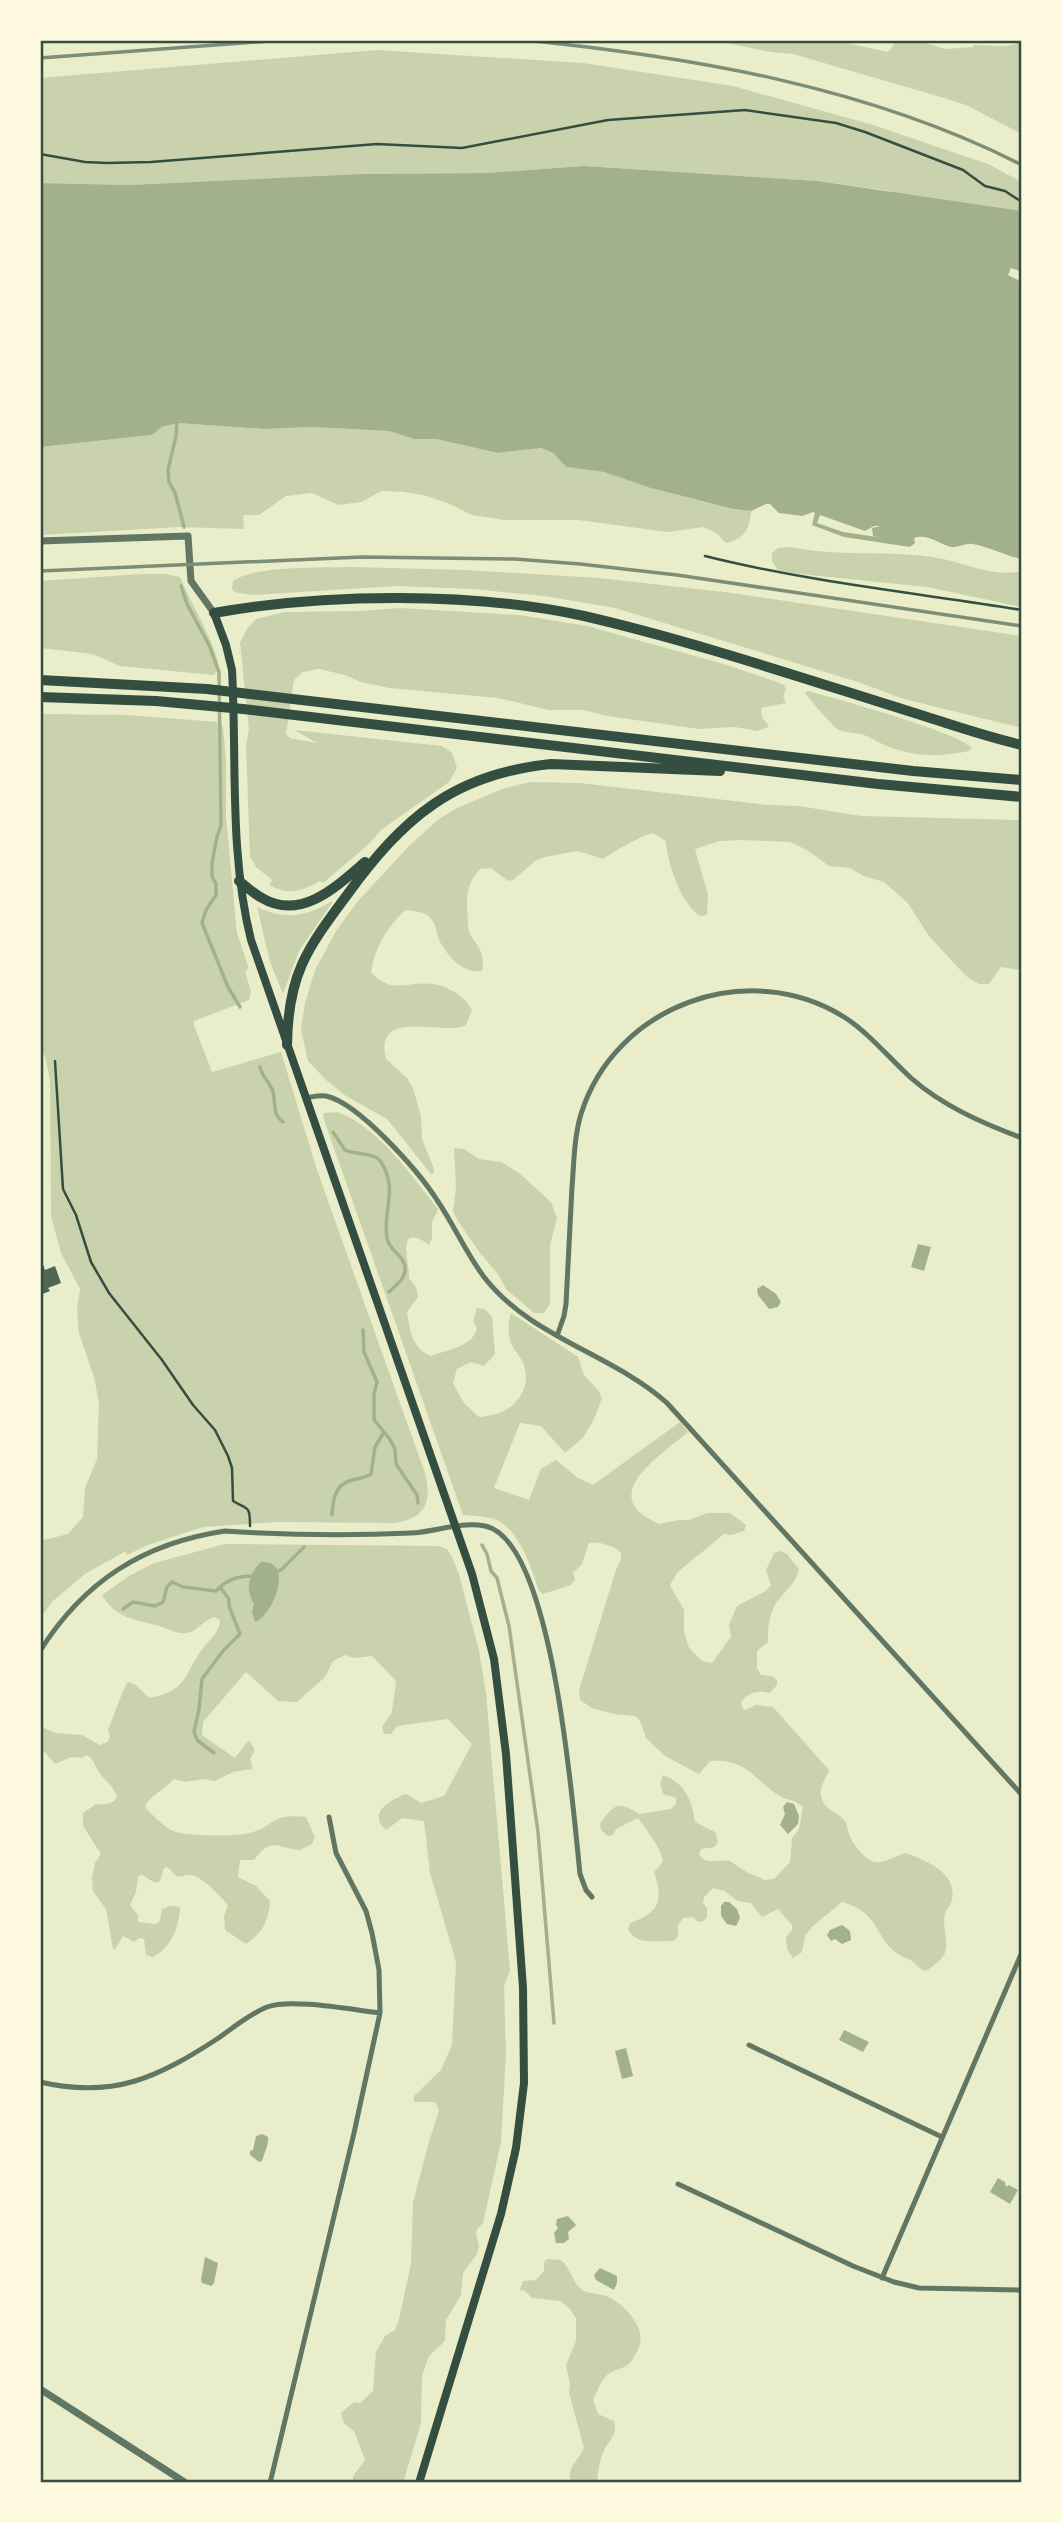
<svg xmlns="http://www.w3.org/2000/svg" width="1062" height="2523" viewBox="0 0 1062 2523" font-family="'Source Sans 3',sans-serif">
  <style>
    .green { fill: #cad2ad }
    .water { fill: #a3b18a; fill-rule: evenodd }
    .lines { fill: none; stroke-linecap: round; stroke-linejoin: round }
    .stream { stroke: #a3b18a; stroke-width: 3.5 }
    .building { fill: #4f6655 }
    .path { stroke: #344e41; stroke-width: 2.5 }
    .minor { stroke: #617663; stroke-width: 5 }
    .tertiary { stroke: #617663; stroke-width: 7 }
    .secondary { stroke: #344e41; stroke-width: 8 }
    .motorway { stroke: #344e41; stroke-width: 10 }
    .rail { stroke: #7c8e77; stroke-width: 3.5 }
    .neatline { fill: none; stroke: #344e41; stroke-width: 2.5 }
  </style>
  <rect width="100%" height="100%" fill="#e9edc9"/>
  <path class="green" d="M713,40h119l56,12 7,-9 10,-3 18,2 22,7 29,-2 -1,-2c17,-1 33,5 49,-4v93l-56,-29 -22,-7 -151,-44 -23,-2z
    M377,50l206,13 150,23 140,39 115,39 34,18v90l-132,-81 -72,-10 -234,-15 -98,7 -126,1 -231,11 -89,-2v-105z
    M177,423l87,6 48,-2 77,4 25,8h22l62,14 42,-5 13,5 13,14 38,5 74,23 55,14 18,2c-1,18 -7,28 -25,32l-10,-10 -12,-6 -36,5 -90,-12h-74l-32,-5 -22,-11 -27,-9 -19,-3 -22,-1 -21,11 -23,3 -26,-12 -26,3 -27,19h-16l1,14 -65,-2 -139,8v-88l112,-12 10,-8z
    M791,547c46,10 94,3 141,10 31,4 57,21 90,14v36l-95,-20 -136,-14 -13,-3 -6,-9v-8l6,-5z
    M353,567l113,3 134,8 132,15 290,43v92l-118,-29 -46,-17 -243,-74 -71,-12 -72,-7 -75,-3 -145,9 -18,-3 -2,-3 1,-8c22,-16 91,-13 120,-14z
    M141,574h25l14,3c13,31 33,60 40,93l-7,5 -93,-9 -28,-12 -52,-6v-67z
    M400,608l119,7 68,11 140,39 50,17 7,3 2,5 -3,6 3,7 -25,5 1,9 7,10 -12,4 -22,-4 -36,2 -92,-13 -23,-6h-35l-51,-12 -109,-10 -28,-6 -16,-7 -26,-6 -16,3 -9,8 -8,54 4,4 27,5 -23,-13 148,16 10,7 5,15 -8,14 -68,48 -13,15 -45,38 -3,-2c-18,10 -31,15 -51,4l3,-5 -16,-13 -6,-10 -4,-111 3,-17 -9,-86 7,-14 9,-10 29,-7 76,-1z
    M808,691c26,7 153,42 164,57l-3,3c-38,8 -67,5 -100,-14 -9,-5 -23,-3 -32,-8 -3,-2 -30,-32 -32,-36z
    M40,714l88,1 89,7v3l6,1 3,34v57l11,116 12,36 -4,2 6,21 -2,8 -55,21v4l18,47 69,-20 36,118 108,303c7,30 1,44 -29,50l-119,-1 -74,5 -55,18 -21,10 -1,-4 -41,23 -32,27 -13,17v-77l28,-7 15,-17 2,-29 12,-29 2,-56 -5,-26 -15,-44 -2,-24 3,-20 -19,-36 -10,-37 -1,-135 -5,-25 -5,-8z
    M530,782l50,1 189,22 30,1 62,10 161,4v152l-3,-2 -18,-3 -12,17h-10l-13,-8 -37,-40 -22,-34 -23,-20 -20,-6 -14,-8 -21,-2 -22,-16 -17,-8 -48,-2 -22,1 -25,8 13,46 -1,20 -7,1c-19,-12 -33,-53 -34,-75l-14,-8c-17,6 -34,16 -49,26l-25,-8 -33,6 -10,4 -22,19 -5,1 -17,-13 -11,1c-15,16 -14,31 -12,51 0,4 0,7 1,11 7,17 17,18 13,40 -17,3 -32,-12 -40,-26 -7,-10 -4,-22 -15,-30 -6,-4 -14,-4 -22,-5 -18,18 -30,36 -34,62 20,23 36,9 61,12 14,1 34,13 40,26l-6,15c-21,12 -93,-19 -80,34l21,19 6,10 8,28 1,23 12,30v4l-3,1 -44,-55 -41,-23 -20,-16 -18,-19 -7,-31 4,-27 10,-33 21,-39 22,-30 52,-56 29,-26 18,-11 45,-19z
    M332,901v2l-33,48 -16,43 -13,-32 -13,-55c27,13 50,10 75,-6z
    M338,1112c43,18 71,61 100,97l-6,14v15l-3,7c-7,-5 -13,-10 -21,-6 -5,14 2,25 1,39l7,9 2,10 -11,15c3,19 5,36 24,44 15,-6 41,-9 46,-27l-4,-8 4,-13 8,1 7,8 3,37 -11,12 -13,-4 -14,7 -4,14 11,20 15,14c12,-1 25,-4 35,-13 12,-12 16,-30 7,-45 -3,-5 -7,-9 -9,-14 -5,-11 -4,-21 -1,-32l67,44 6,18 14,15 4,8 -8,21 -11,19 -18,15 -24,-27 -21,-3 -26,65 35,12 12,-31 15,-9 22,18 15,7 87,-63 8,10c-29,25 -94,65 -28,92l19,-4h10l18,-7h23l16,12 -2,6 -13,4 -7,-1 -46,38 -8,13 14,25v22l5,16 13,13 10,2 19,-26 -2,-12 8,-19 29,-15 5,-6 -5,-15 8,-17 6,-2 7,3 12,15c-3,14 -10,18 -19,29 -11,12 -12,28 -12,44l-11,9v17l4,7 11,1 5,4v5l-7,8c-12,-3 -21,-1 -29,9l1,6 3,2 11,-5 17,2 56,63c-3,9 -10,16 -8,26 3,14 14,14 22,23 5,5 4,9 6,15 3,9 16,26 26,28 8,2 23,-7 31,-9 19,7 52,20 46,47 -2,7 -8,11 -8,20 1,29 10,32 -18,51 -9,-2 -10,-9 -18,-12 -35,-14 -23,-45 -66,-57l-30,25 -7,9 -3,16 -9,6 -6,-9 -1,-12 6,-7v-5l-14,-16 -16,8 -11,-14 -13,-2 -14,-10 -11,-3 -9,9 -1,6 4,5v9l-3,4 -6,1 -5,-5 -10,1 -5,7v11l-5,5c-18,-1 -37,5 -45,-12l2,-6c29,-10 34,-22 24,-51l9,-10c-2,-15 -16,-31 -25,-44l-22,11 -3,6 -5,1 -7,-6 -1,-7c16,-20 18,-22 39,-9l32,-5 5,-5v-6l-13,-4 -3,-10 3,-9c22,8 29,25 32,47l20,10 3,9 -3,6 -14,2 -2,5c6,12 20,5 31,7l18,12 17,7 9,-1 16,-17 2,-24 7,-9 4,-22c-10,-9 -16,-6 -25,-12 -26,-18 -32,-36 -68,-34l-11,13 -34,-18 -19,-18 -6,-17 -5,-5 -21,-2 -22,-6 -12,-8 -1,-10 37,-120 5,-11v-6c-6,-7 -23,-12 -32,-10l-7,21 -9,9 2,6 -4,6 -28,9 -4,-3c-7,-22 -20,-61 -42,-71 -11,-4 -23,-4 -34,-5l-140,-398 1,-4z
    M454,1148l10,1 15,10 22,3 18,11 32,29 6,16 -7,27v59l-6,9h-10l-28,-24 -8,-15 -18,-21 -22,-32 -5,-10 3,-23z
    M225,1544l214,2 8,3 4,6 8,19 20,77 7,43 24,276 -6,16 2,68 -5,88 -18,81 -6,6 -1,6 3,11 -2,8 -14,19 -2,22 -15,25 -1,21 -16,15 -7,20 -1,47 -18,60h-50v-7l12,-16 -11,-29 -10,-8 -3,-10 13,-11 6,1 13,-12 3,-39 9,-16 10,-6 4,-11 12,-55 2,-61 15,-58 11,-35 -4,-8h-21v-6l27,-26 11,-25 4,-83 -26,-89 -6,-52 -22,-3 -16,12c-20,-17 6,-31 20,-36l15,9 23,-7 28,-52 -24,-25 -51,7 -6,8h-7l-2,-7 10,-15 4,-31 -24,-25 -18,2 -9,-3 -12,6 -8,16 -28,25 -19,-1 -32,-29 -43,50 -1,13 33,23 14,-18 6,10 -5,9 3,10 -20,3 -18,9 -11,-2 -19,3 -11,-3c-10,11 -21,14 -29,27 2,5 22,23 28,25 11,5 65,6 77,2 27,-8 20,-20 56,-16l9,20 -3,7 -12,6c-24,-2 -28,-14 -46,10h-14l-2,17 18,9 14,15c-1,19 -8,33 -24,43l-21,-14 -1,-14 4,-10c-4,-7 -28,-31 -37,-31 -5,-1 -11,4 -16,0 -3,-3 -4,-6 -8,-8l-3,1 -4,13 -5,2 -13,-8 -4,1 -2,16 -6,13 8,10v7l18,2 4,-3 2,-12 8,-3 10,1c-1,20 -8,40 -27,50l-7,-2 -2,-16 -5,-1 -5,4 -11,-6 -7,12 -3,1 -7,-40 -13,-18 -1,-14 3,-14 6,-9 -18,-28v-13l13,-9c7,1 17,1 21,-7 -4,-13 -14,-17 -20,-28 -4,-7 -3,-9 -10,-14l-6,3 -10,-1 -16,7 -11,-13h-4v-25l15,7 27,2 18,10 7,-3 3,-5 -2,-7c4,-9 16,-44 20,-48l8,3 13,13c39,-7 34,-23 54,-50 7,-9 17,-16 17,-28l-6,-3c-11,4 -16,12 -23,15 -11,4 -22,-3 -32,-6 -24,-7 -43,-7 -57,-31l27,-19 25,-13z
    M547,2259l14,1c10,9 11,22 21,30 7,4 14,3 21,5 17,5 42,29 37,49 -1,5 -5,10 -7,15 -7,11 -18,9 -27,17 -6,6 -9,16 -13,24l5,14 16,7c5,14 -7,20 -11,32 -4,9 -5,20 -6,30h-26c-5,-16 7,-21 13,-35l-15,-55 1,-9 -4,-19 10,-24v-23l-6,-9 -9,-8 -29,-3 -7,-7 -5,-1 3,-9 13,-1 8,-9v-8z"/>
  <path class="water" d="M584,166l234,15 204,30v61l-11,-4 -3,7 14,7v277c-17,-3 -32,-12 -49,-15 -8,-1 -15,4 -22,3 -13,-4 -24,-14 -37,-9l1,5 -5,4 -66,-10 -32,-12 3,-12 -2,-1 -11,4 -23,-3 -9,-9h-4l-15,7 -18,-2 -82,-21 -47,-16 -38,-5 -13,-14 -12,-5 -43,5 -62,-14h-22l-25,-8 -77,-4 -48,2 -87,-6 -15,4 -10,8 -112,12v-264l89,2 231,-11 126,-1zM820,515l45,16 9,-5h7l-9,2 1,8 11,2 -41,-6 -26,-9z
    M918,1244l13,3 -7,24 -13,-4z
    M763,1285l13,9 5,8 -3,5 -9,2 -11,-14 -1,-6z
    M261,1562c35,-3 11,55 -6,60l-3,-10 2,-8c-9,-15 -6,-30 7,-42z
    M787,1802l7,2 5,12 -1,8 -10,10 -8,-9 5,-11 -2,-7z
    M724,1902h5l8,7 3,9 -4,8 -9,-2 -6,-8v-10z
    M842,1925l8,6 1,9 -9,4 -7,-5 -4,2 -4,-6 3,-5z
    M844,2030l25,12 -6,10 -24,-12z
    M626,2048l7,28 -11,3 -7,-28z
    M262,2134l6,3c1,8 -4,16 -6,24l-3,1 -9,-7v-4l3,-1 3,-14z
    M998,2178l7,4 1,5 3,-2 9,5 -8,14 -20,-12z
    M568,2216l8,9 -8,7 1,7 -5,4h-8l-2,-10 4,-5 -2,-3 1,-6z
    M205,2257l13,6 -4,20 -3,3 -9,-3 -1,-3z
    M600,2268l17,8v7l-3,7 -18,-10 -2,-5z"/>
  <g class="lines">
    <path class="stream" d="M177,421l-1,15 -8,34 1,12 6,11 9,34
      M181,586l6,18 22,41 10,27 2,153 -4,12 -5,26v13l4,8v11l-10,15 -4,13 26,64 12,20
      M260,1067c2,10 10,15 13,25 3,12 -1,22 10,30
      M333,1132l12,18c11,5 29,2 36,12 18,28 1,49 6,76 2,14 19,17 18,32 0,9 -10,16 -16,22
      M363,1330l1,22 13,30 -3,12v26l15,18 6,11 1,15 21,31 1,8
      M332,1515c1,-13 2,-29 17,-34 9,-3 14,-2 22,-7l4,-27 9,-15
      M482,1545l5,9 4,17 6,7 12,48 29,206 16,191
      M275,1573l7,-4 22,-22
      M123,1609l10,-7 22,4 8,-4 4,-15 5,-5 11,5 33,4c11,-12 22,-15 38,-15
      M214,1753l-17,-13 -3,-8 5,-23 3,-30 21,-28 17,-17 -11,-28v-7l-9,-12"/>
  </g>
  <path class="building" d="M41,1259l4,11 10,-4 6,17 -13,5 2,3 -10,4z"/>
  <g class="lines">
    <path class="path" d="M40,154l45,8 22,1 44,-1 226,-18 85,4 146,-28 137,-10 91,13 29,9 98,38 22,16 20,5 17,11
      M705,556c104,26 211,37 317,54
      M55,1061l8,128 13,26 15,47 18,31 53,67 31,45 22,25 13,26 4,12 1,33c15,9 17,4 17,25"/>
    <path class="minor" d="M305,1098c7,-1 14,-3 21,-2 33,7 93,76 111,104 17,25 29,53 47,77 47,61 127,76 183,126l355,392
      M557,1336l7,-20 2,-12c2,-39 4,-78 6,-117 2,-24 2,-50 9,-73 34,-109 167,-157 263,-97 25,16 45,41 67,61 32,28 71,45 111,60
      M40,1651c44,-70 104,-108 185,-120 61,4 124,5 186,2 24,-1 50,-12 74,-7 69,14 88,285 95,348l6,16 6,7
      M749,2045l193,92
      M40,2082c73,17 117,-4 177,-43 16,-11 32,-25 50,-32 24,-9 86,3 113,6
      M678,2184l175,82 41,16 25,6 103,2
      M882,2278l140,-326
      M270,2483l84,-350 26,-120 -1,-43 -7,-37 -6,-22 -30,-58 -7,-36"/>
    <path class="tertiary" d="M40,541l148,-5 3,45 23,32
      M40,2389l146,94"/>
    <path class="secondary" d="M214,613l12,32 6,25c5,90 -3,182 19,270l221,634 22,85 12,95 17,234 1,95 -8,65 -15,66 -82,269"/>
    <path class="motorway" d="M214,613c112,-20 259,-21 370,3 108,25 215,61 321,94 39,12 77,26 117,35
      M40,680l167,9 706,82 109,9
      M40,697l116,4 87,8 635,75 144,13
      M239,881c8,6 15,13 23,17 39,23 74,-11 103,-36
      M287,1045c1,-70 19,-95 60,-150 56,-77 106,-121 204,-131l169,7"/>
    <path class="rail" d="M524,40c169,17 345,47 498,125
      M40,58l243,-18
      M40,571l322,-14 153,2 65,5 97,11 345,51"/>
  </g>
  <rect width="1062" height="2523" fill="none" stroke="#fefae0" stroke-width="84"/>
  <rect x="42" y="42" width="978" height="2439" class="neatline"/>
</svg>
